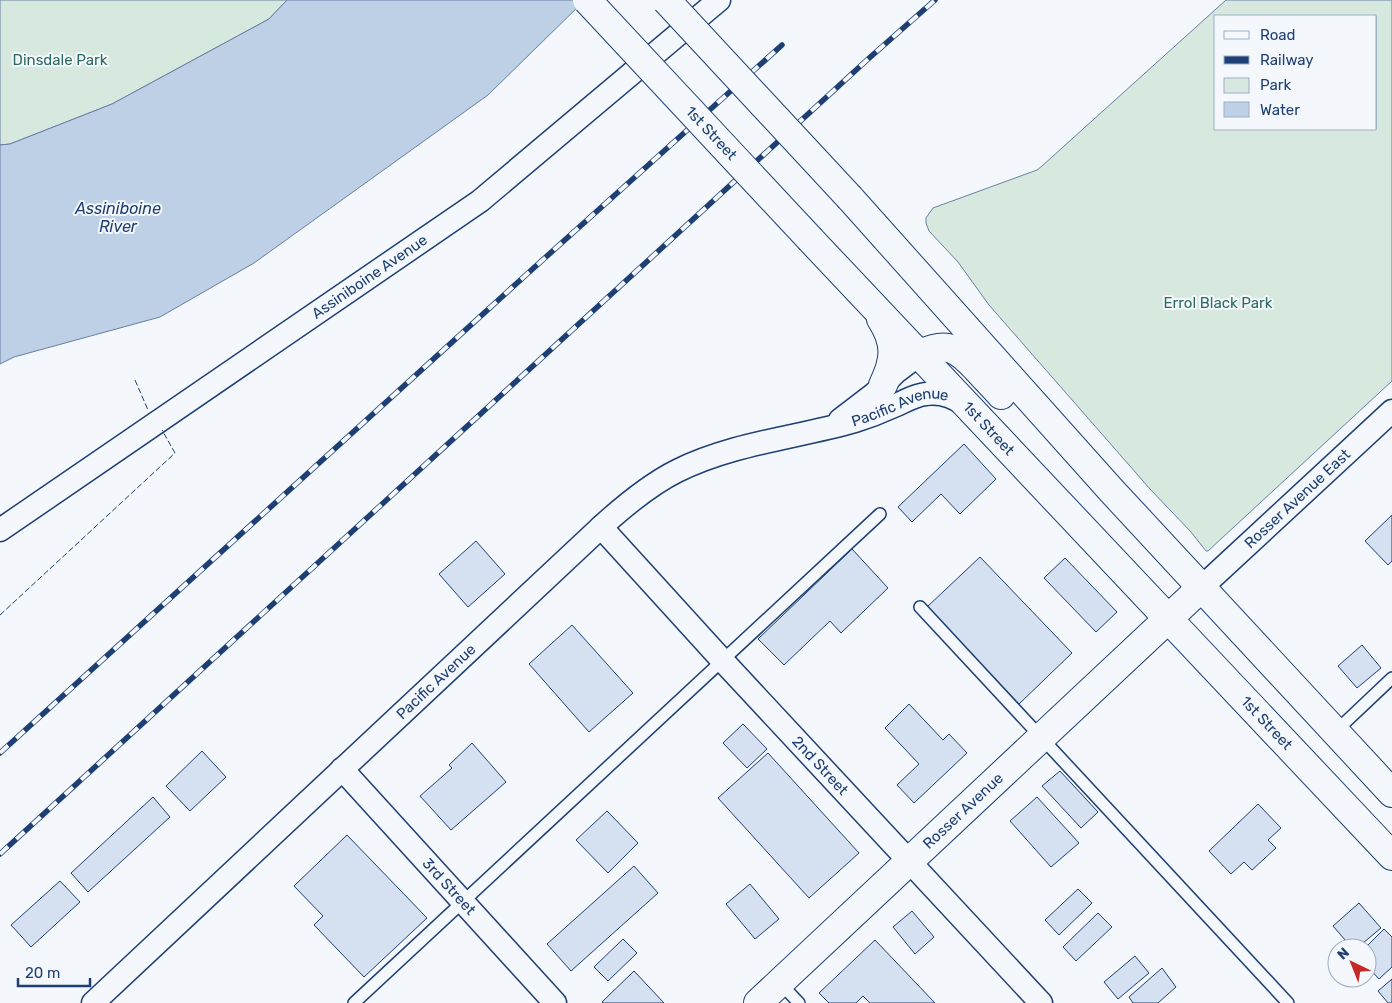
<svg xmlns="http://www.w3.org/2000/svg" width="1392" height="1003" viewBox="0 0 1392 1003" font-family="Rubik,sans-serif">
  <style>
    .green { fill: #d7e8df; stroke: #687fa3; fill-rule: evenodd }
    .water { fill: #bed0e5; stroke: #687fa3 }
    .building { fill: #d5e0f0; stroke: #1d3f73 }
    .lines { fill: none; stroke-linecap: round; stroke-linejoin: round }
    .service-casing { stroke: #1d3f73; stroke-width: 14 }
    .minor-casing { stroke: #1d3f73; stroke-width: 25 }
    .tertiary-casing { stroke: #1d3f73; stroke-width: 30 }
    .primary-casing { stroke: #1d3f73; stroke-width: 30 }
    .service { stroke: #f4f7fb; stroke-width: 11 }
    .minor { stroke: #f4f7fb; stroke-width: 22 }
    .tertiary { stroke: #f4f7fb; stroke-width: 28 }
    .primary { stroke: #f4f7fb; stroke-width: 28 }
    .rail-casing { stroke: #1d3f73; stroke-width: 5.5 }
    .rail { stroke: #f4f7fb; stroke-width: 4; stroke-dasharray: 11; stroke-linecap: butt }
    .primary-bridge-casing { stroke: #1d3f73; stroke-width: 30; stroke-linecap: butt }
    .primary-bridge { stroke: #f4f7fb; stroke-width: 28 }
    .fence { stroke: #1d3f73; stroke-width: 1; stroke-dasharray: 6 2.5; stroke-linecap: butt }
    .labels { text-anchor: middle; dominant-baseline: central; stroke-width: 4; stroke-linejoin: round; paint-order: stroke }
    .park-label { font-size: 15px; fill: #2c6c60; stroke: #f4f7fb }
    .street-label { font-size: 15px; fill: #1d3f73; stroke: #f4f7fb }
    .water-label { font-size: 16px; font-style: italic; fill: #1d3f73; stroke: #f4f7fb }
  </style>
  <rect width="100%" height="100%" fill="#f4f7fb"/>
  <path class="green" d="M0,0h287l-18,19 -157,85 -102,40 -10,1z
    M1226,0h166v381l-184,170h-2l-15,-19 -41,-43 -161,-184 -31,-43 -29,-31 -3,-8v-5l7,-10 104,-38 5,-4zM1376,16v113h-160v-113z"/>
  <path class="water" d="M287,0h298l-97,95 -234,168 -94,54 -146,40 -14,7v-219l10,-1 102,-40 157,-85z"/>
  <path class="building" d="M964,444l32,35 -36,35 -19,-20 -29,28 -14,-15z
    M1392,515v46l-4,4 -23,-24z
    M476,541l29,33 -37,33 -29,-33z
    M852,549l36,39 -47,45 -11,-12 -46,44 -26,-26z
    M980,557l92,96 -53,51 -92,-97z
    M1065,558l52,54 -21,20 -52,-54z
    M572,625l61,68 -44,39 -60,-68z
    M1362,645l19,23 -24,20 -19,-22z
    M909,704l34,36 6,-6 18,19 -53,50 -17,-18 22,-21 -34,-36z
    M743,724l24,25 -20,19 -24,-25z
    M472,743l34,39 -55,48 -31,-34 32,-28 -3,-3z
    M202,751l24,26 -36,34 -24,-25z
    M768,753l91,100 -50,45 -91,-100z
    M1060,771l38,41 -17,16 -39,-42z
    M153,797l17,20 -82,75 -17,-19z
    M1037,797l42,46 -28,24 -41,-46z
    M1258,804l23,24 -13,12 8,8 -24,22 -8,-8 -13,12 -22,-23z
    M607,811l31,32 -30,30 -32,-33z
    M347,835l80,83 -63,59 -50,-52 9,-9 -29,-30z
    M634,866l24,27 -87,78 -24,-27z
    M60,881l20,21 -49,45 -20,-22z
    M750,884l29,35 -24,20 -29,-35z
    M1078,889l14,14 -33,32 -14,-15z
    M1359,903l22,25 -24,20h-5l-19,-22z
    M912,911l22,26 -19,17 -22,-27z
    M1098,913l14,14 -36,34 -13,-14z
    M1384,929l8,8v30l-13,12 -12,-13v-18h-2z
    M623,939l14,14 -29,28 -14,-14z
    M875,940l60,63h-65l-7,-7 -7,7h-27l-10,-10z
    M1135,956l14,17 -31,26 -14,-17z
    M1162,968l14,19 -18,16h-25l-4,-6z
    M634,971l30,32h-60l-2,-1z
    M1392,979v24h-4l-10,-12z"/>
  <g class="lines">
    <defs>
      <path id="service" d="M920,607l368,396
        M1335,732l57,-54
        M780,983l19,20
        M354,1003l526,-489"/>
      <g id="minor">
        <path d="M840,420l34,-26 22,-22 24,-18"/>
        <path id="s1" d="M601,527l121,133 319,343"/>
        <path id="s2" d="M0,530l480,-329 239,-201"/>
        <path id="s3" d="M1202,587l190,-176"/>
        <path id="s4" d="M342,769l213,234"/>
        <path id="s5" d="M93,1003l508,-476c23,-21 48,-42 76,-56 56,-28 119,-33 178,-50 13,-4 26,-9 39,-15 10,-4 20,-11 32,-12 14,-2 28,3 39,11"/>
      </g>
      <g id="tertiary">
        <path id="s6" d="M758,1003l444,-416"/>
      </g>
      <g id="primary">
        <path d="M850,198l261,292 281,303"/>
        <path id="s7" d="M811,240l581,616"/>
        <path d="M881,319c16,25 14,41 2,66"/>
        <path d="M920,354c27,-13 37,-6 56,14 8,9 17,18 25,27"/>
      </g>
    </defs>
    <use href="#service" class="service-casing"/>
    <use href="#minor" class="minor-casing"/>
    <use href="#tertiary" class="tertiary-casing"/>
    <use href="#primary" class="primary-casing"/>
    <use href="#service" class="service"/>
    <use href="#minor" class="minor"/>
    <use href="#tertiary" class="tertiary"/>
    <use href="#primary" class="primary"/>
    <defs>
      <path id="rail" d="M0,753l527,-479 255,-229
        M0,854l867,-794 68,-60"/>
    </defs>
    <use href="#rail" class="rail-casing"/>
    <use href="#rail" class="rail"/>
    <defs>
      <g id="primary-bridge">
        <path id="s8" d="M587,0l224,240"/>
        <path d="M666,0l184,198"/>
      </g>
    </defs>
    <use href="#primary-bridge" class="primary-bridge-casing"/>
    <use href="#primary-bridge" class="primary-bridge"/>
    <path class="fence" d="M135,380l13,30
      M0,615l175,-162 -13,-23"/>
  </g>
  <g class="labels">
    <g class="park-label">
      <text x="60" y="60">Dinsdale Park</text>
      <text x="1218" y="303">Errol Black Park</text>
    </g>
    <g class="street-label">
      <text stroke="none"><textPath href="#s8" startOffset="182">1st Street</textPath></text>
      <text stroke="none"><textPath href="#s2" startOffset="448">Assiniboine Avenue</textPath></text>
      <text stroke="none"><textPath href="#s5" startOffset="1024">Pacific Avenue</textPath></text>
      <text stroke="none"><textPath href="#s7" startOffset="259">1st Street</textPath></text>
      <text stroke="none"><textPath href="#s3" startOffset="130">Rosser Avenue East</textPath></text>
      <text stroke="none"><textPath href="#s5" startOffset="470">Pacific Avenue</textPath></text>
      <text stroke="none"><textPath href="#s7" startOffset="664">1st Street</textPath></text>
      <text stroke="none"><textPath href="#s1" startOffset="324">2nd Street</textPath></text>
      <text stroke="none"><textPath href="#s6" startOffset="281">Rosser Avenue</textPath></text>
      <text stroke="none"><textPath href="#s4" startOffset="159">3rd Street</textPath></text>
    </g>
    <g class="water-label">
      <text x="118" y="208">Assiniboine<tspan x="118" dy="18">River</tspan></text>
    </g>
  </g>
  <rect x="1214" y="15" width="162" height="115" fill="#f4f7fb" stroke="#9eadc5"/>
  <rect x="1224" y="31" width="25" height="8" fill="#f4f7fb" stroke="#9eadc5"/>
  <text x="1260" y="40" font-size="15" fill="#1d3f73">Road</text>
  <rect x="1224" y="56" width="25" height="8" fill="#1d3f73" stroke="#9eadc5"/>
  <text x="1260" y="65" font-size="15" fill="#1d3f73">Railway</text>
  <rect x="1224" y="78" width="25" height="15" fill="#d7e8df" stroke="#9eadc5"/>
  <text x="1260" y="90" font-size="15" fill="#1d3f73">Park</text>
  <rect x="1224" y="102" width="25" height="15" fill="#bed0e5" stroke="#9eadc5"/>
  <text x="1260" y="115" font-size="15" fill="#1d3f73">Water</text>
  <g transform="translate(1352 963) rotate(317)"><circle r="24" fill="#f4f7fb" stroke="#9eadc5"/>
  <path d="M0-4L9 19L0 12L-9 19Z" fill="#c62828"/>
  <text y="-8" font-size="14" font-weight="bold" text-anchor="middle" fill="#1d3f73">N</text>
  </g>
  <path d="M18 978v8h72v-8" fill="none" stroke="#1d3f73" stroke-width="2.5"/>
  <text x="25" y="978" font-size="15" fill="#1d3f73" stroke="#f4f7fb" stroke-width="4" paint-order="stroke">20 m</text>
</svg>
